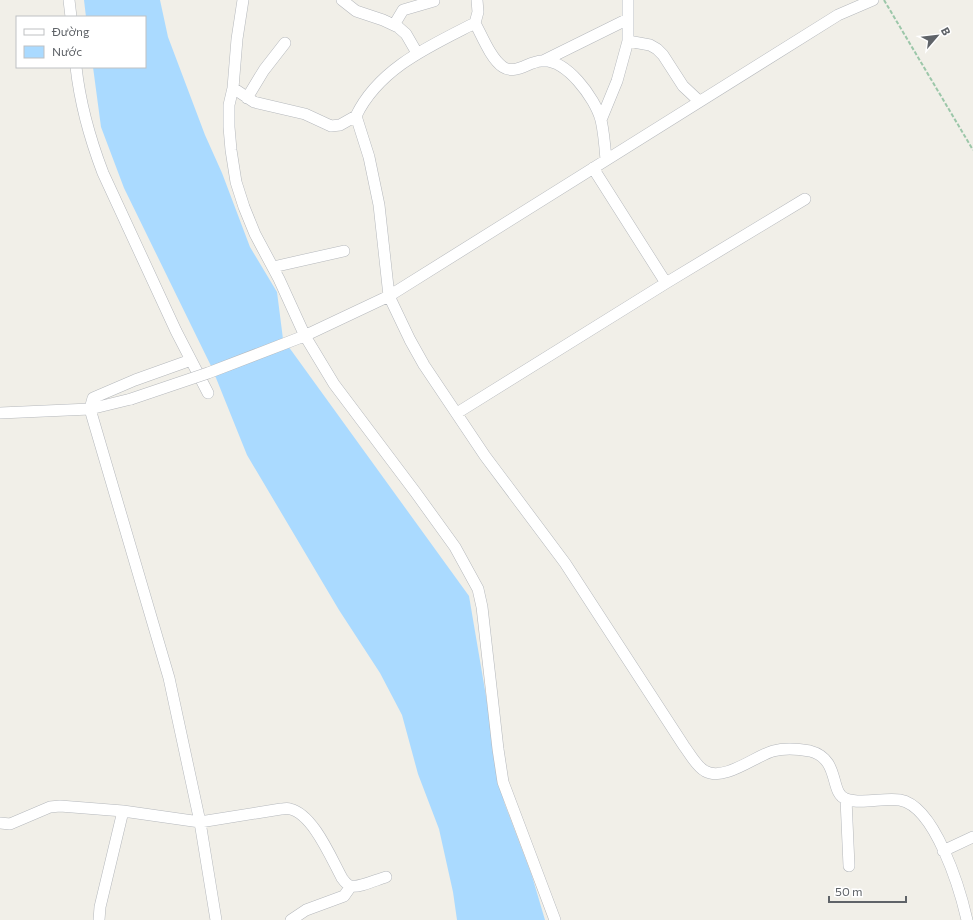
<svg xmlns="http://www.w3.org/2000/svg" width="973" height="920" viewBox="0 0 973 920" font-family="Commissioner,sans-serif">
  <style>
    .water { fill: #aadaff }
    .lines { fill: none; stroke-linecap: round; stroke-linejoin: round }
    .minor-casing { stroke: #b5b8bc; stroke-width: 12 }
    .path { stroke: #9cc7a9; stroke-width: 2; stroke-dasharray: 4 2; stroke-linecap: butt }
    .minor { stroke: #fff; stroke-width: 11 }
    .minor-bridge-casing { stroke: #b5b8bc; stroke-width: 12; stroke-linecap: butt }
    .minor-bridge { stroke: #fff; stroke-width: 11 }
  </style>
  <rect width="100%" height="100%" fill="#f1efe8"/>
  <path class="water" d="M84,0h76l8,37 37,98 17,38 28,74 27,45 6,47 186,257 35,206 28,74 13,44h-88l-4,-28 -14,-63 -21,-55 -16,-59 -22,-42 -41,-63 -92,-155 -35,-87 -88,-180 -23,-61 -8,-60h52v-50h-59z"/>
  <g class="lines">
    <defs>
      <path id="minor" d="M69,0l2,17
        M243,0l-6,39 -4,49 -4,17v22l2,23 5,32 8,25 11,27 24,45 26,57 29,48 82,109 39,54 23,42 4,18 16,142 5,33 52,138
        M342,0l14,11 27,9 15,7 8,7 11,19
        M477,0l1,12 -3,11c-45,23 -96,45 -119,93l13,41 10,48 10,91 21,44 14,25 61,91 80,107 119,183c6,8 13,21 21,25 19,11 50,-15 68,-20 11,-3 26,-2 37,0 31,8 19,42 36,48 16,6 38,-2 54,1 35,6 60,89 67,120
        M475,23c7,13 16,36 28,44 12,8 25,-5 38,-6 25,-3 54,37 60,59 3,13 4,27 5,40
        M394,25l9,-15 31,-9
        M628,41l22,4 7,4 6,6 20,31 16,15
        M543,61l85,-42
        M76,67c4,36 14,72 27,106l73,158 32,62
        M233,88l21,14 51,12 26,12 9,-1 16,-9
        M247,98l17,-28 21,-27
        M601,120l16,-39 11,-40v-41
        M593,168l73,115
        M273,267l71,-16
        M300,338l89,-42 449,-281 35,-15
        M191,360l-56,20 -42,18 -3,11 79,269 31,144 16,98
        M0,413l90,-4 41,-10
        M457,413l209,-130 139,-84
        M846,799l3,67
        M0,823l10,1 40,-17 10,-1 63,5 77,11 81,-13c3,0 6,-1 9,0 23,5 41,49 52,69 2,3 5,7 9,8 8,2 27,-7 35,-9
        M943,851l30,-14
        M99,920l1,-13 23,-96
        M291,920l15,-10 38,-14 7,-10"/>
    </defs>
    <use href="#minor" class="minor-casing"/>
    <path class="path" d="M884,0l89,150"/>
    <use href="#minor" class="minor"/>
    <defs>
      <path id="minor-bridge" d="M131,399l77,-26 91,-35"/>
    </defs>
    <use href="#minor-bridge" class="minor-bridge-casing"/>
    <use href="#minor-bridge" class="minor-bridge"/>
  </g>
  <rect x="16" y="16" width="130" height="52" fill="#ffffff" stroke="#bfc1c3"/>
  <rect x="24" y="29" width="20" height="6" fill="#ffffff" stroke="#bfc1c3"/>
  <text x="52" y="36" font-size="12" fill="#5f6368">Đường</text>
  <rect x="24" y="46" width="20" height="12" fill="#aadaff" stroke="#bfc1c3"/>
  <text x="52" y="56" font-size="12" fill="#5f6368">Nước</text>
  <g transform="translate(937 36) rotate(62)" stroke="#ffffff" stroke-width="3" paint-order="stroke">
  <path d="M0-3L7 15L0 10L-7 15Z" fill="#5f6368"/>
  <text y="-6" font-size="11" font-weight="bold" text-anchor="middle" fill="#5f6368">B</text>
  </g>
  <path d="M829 896v6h77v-6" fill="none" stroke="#5f6368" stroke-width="2"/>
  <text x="835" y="896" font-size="12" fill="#5f6368" stroke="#ffffff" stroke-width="3" paint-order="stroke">50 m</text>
</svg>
